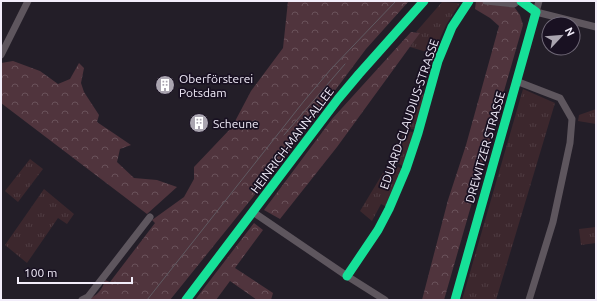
<svg xmlns="http://www.w3.org/2000/svg" width="597" height="301" viewBox="0 0 597 301" font-family="Ubuntu,sans-serif">
  <style>
    .grass { fill: url(#grass-tufts) }
    .forest { fill: url(#forest-crowns) }
    .lines { fill: none; stroke-linecap: round; stroke-linejoin: round }
    .street { stroke: #5e565e; stroke-width: 7 }
    .fast { stroke: #16e098; stroke-width: 9 }
    .tram { stroke: #605a62; stroke-width: 1 }
    .labels { text-anchor: middle; dominant-baseline: central; stroke-width: 3.5; stroke-linejoin: round; paint-order: stroke }
    .poi-label { font-size: 12px; fill: #f2edfa; stroke: #191122; text-anchor: start }
    .street-label { font-size: 12px; fill: #f2edfa; stroke: #191122 }
  </style>
  <defs>
    <pattern id="grass-tufts" width="24" height="20" patternUnits="userSpaceOnUse"><rect width="24" height="20" fill="#3c272d"/><path d="M3 7l-1-3M5 7V3M7 7l1-3M15 17l-1-3M17 17v-4M19 17l1-3" fill="none" stroke="#4f3c42"/></pattern>
    <pattern id="forest-crowns" width="20" height="18" patternUnits="userSpaceOnUse"><rect width="20" height="18" fill="#50343d"/><path d="M2 6a3 3 0 1 1 6 0M12 15a3 3 0 1 1 6 0" fill="none" stroke="#6a525a"/></pattern>
  </defs>
  <rect width="100%" height="100%" fill="#231e28"/>
  <path class="grass" d="M442,2l18,1 -14,22 -13,29 -23,-7 9,-14 -3,-1z
    M523,89l32,14 -59,197h-34z
    M421,93l4,1 -10,36 -9,-3z
    M596,109v15l-18,-3 1,-6z
    M405,130l10,3 -12,33 -12,-6z
    M30,159l13,10 -25,33 -13,-11z
    M389,163l14,6 -16,38 -6,-3 -9,17 -12,-10z
    M44,189l30,25 -7,10 -9,-6 -31,45 -22,-18z
    M596,227v16l-15,2 -2,-16z"/>
  <path class="forest" d="M288,1h121l-43,48 -80,107 -116,144h-83c10,-5 15,-9 18,-20l5,2 45,-59 -3,-3 32,-23 10,-18v-12l38,-40 19,-36 32,-43z
    M476,1h34l10,14 3,10 -79,275h-22l26,-100 18,-55 33,-119 -9,-8 -15,-9z
    M411,32l9,1 -83,114 -57,72 -16,-9 68,-91z
    M13,61l27,10 18,13 12,-5 9,-16 5,5 -3,15 3,9 15,23 -2,7 34,23 -11,4 -3,13 17,16 23,2 20,7 -30,27 -146,-111v-40z
    M254,223l9,7 -28,38 38,25 -2,7h-14l-27,-19 -14,19h-21z"/>
  <g class="lines">
    <path class="street" d="M486,1l28,3 4,-3
      M539,1l-3,11 60,15
      M1,55l27,-54
      M516,81l44,17 12,21 -2,24 -17,79 -24,78
      M253,212l94,64 38,24
      M82,300l6,-3 62,-80"/>
    <path class="fast" d="M347,276l31,-46 11,-21 17,-40 12,-36 20,-72 14,-34 17,-26
      M186,300l152,-201 21,-25 65,-73
      M455,300l81,-288 -15,-11"/>
    <path class="tram" d="M284,135l61,-71
      M147,300l157,-199 27,-32 65,-68"/>
  </g>
  <defs>
    <symbol id="building-disc" viewBox="-11 -11 22 22"><circle r="9.5" fill="#aaa5b0" stroke="#191122"/><path d="M-4-6H4V6H1V3H-1V6H-4ZM-2.5-4.3h1.7v1.8h-1.7ZM.8-4.3h1.7v1.8H.8ZM-2.5-1h1.7V.8h-1.7ZM.8-1h1.7V.8H.8Z" fill="#fff"/></symbol>
  </defs>
  <g fill-rule="evenodd">
    <use href="#building-disc" x="154" y="74" width="22" height="22"/>
    <use href="#building-disc" x="188" y="112" width="22" height="22"/>
  </g>
  <g class="labels">
    <g class="poi-label">
      <text x="179" y="78">Oberförsterei<tspan x="179" dy="14">Potsdam</tspan></text>
      <text x="213" y="123">Scheune</text>
    </g>
    <g class="street-label">
      <text transform="translate(409 114) rotate(-71)">EDUARD-CLAUDIUS-STRASSE</text>
      <text transform="translate(292 140) rotate(-53)">HEINRICH-MANN-ALLEE</text>
      <text transform="translate(485 147) rotate(-74)">DREWITZER STRASSE</text>
    </g>
  </g>
  <rect width="597" height="301" fill="none" stroke="#f2edfa" stroke-width="4"/>
  <g transform="translate(561 36) rotate(64)"><circle r="19" fill="#191122" stroke="#706978"/>
  <path d="M0-3L7 15L0 10L-7 15Z" fill="#aaa5b0"/>
  <text y="-6" font-size="11" font-weight="bold" text-anchor="middle" fill="#f2edfa">N</text>
  </g>
  <path d="M18 277v6h114v-6" fill="none" stroke="#f2edfa" stroke-width="2"/>
  <text x="24" y="277" font-size="12" fill="#f2edfa" stroke="#191122" stroke-width="3" paint-order="stroke">100 m</text>
</svg>
